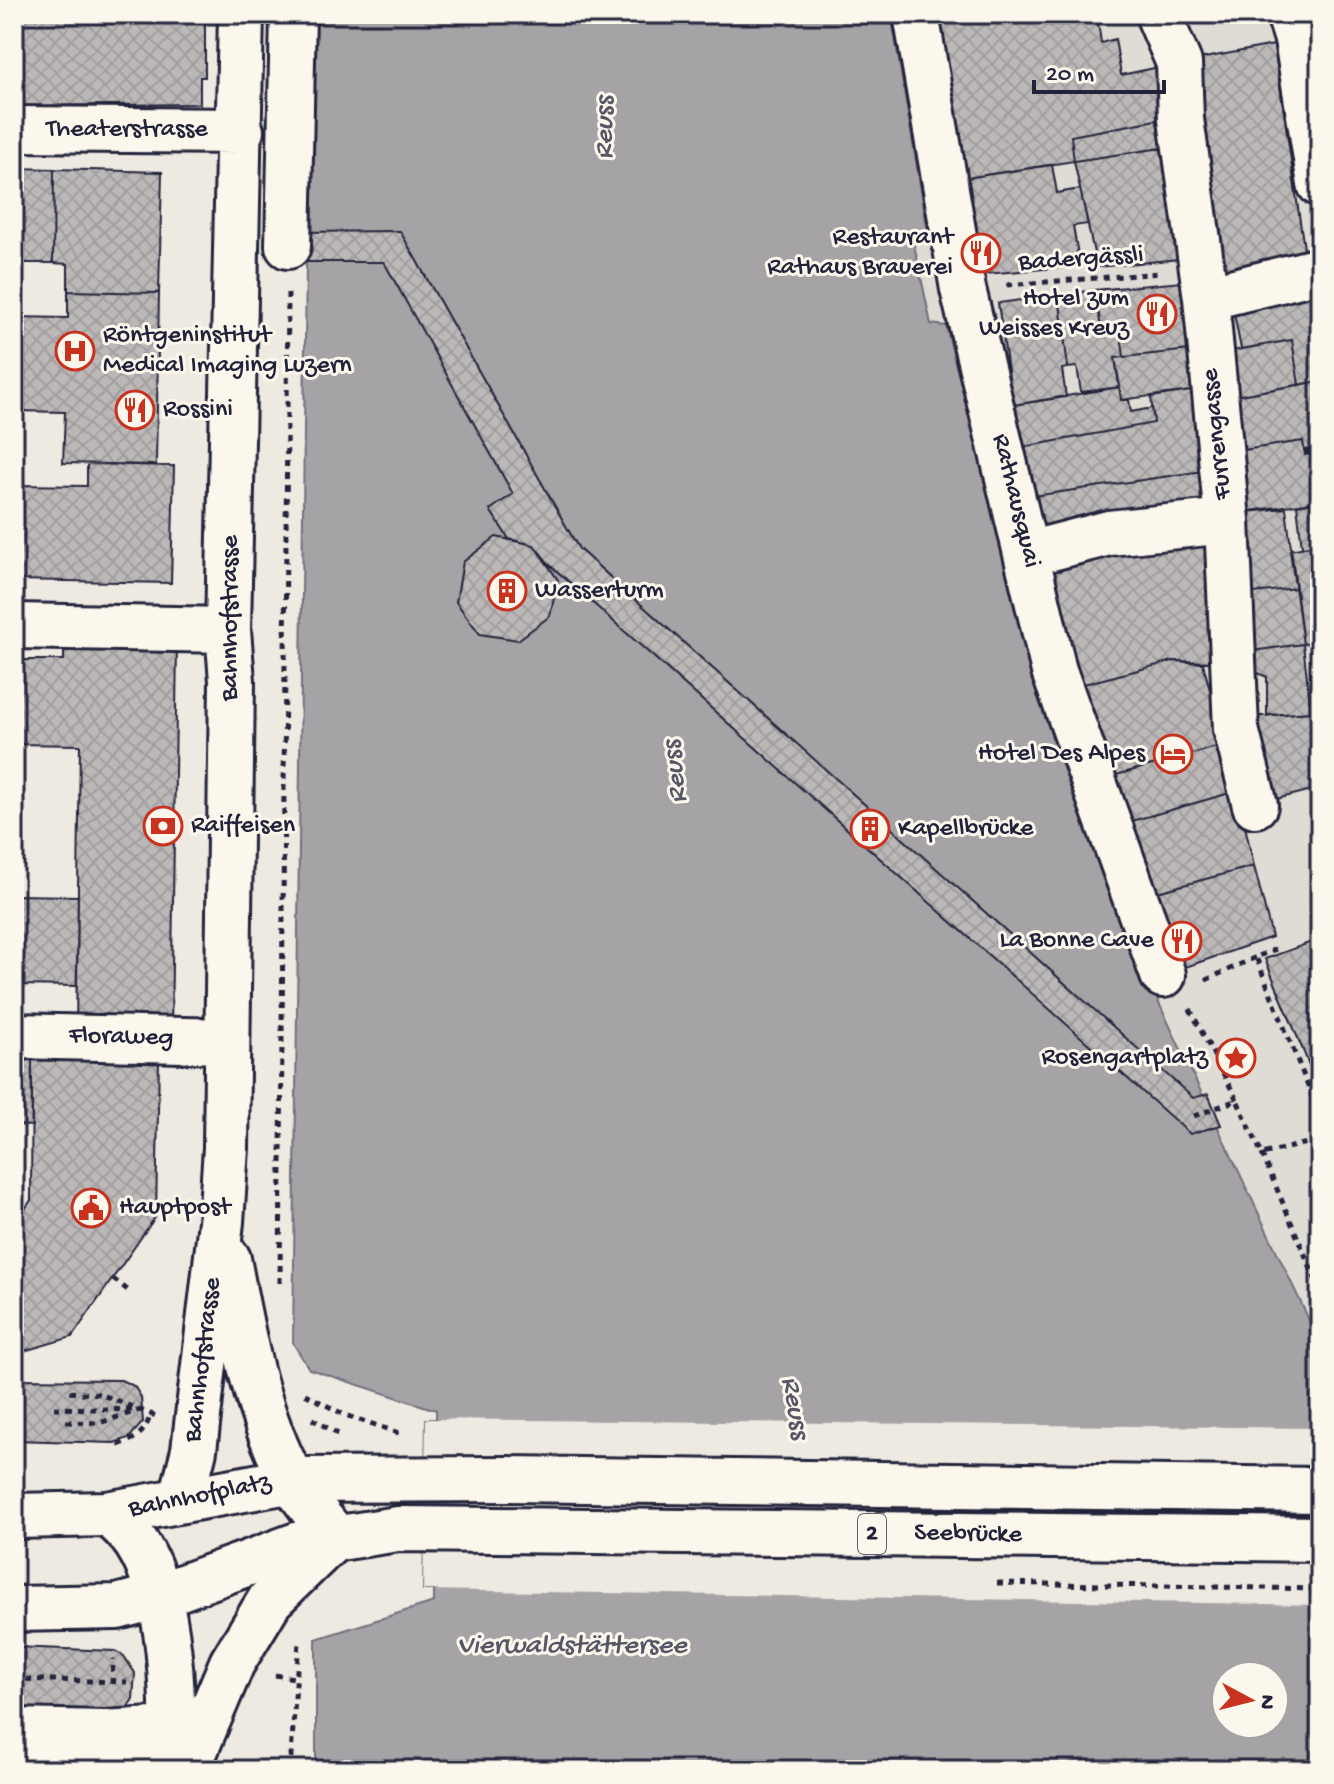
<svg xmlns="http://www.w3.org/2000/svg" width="1334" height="1784" viewBox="0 0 1334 1784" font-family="'Gochi Hand',sans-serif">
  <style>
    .built { fill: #dfdbd5 }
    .water { fill: #a6a3a7; stroke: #716f7c; stroke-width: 2; fill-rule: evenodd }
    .pier { fill: #eeeae2 }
    .building { fill: url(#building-cross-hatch); stroke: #22223b; stroke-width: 2 }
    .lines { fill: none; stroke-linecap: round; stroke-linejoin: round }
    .minor-casing { stroke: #22223b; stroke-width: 50 }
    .major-casing { stroke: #22223b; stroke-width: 50 }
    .path { stroke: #22223b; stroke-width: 5; stroke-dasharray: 6 6; stroke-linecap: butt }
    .minor { stroke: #fbf7ec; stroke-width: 44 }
    .major { stroke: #fbf7ec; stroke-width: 44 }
    .labels { text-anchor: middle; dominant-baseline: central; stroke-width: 6; stroke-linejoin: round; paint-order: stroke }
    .shield { fill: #fbf7ec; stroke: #636270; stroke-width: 2 }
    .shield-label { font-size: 24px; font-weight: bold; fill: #22223b }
    .street-label { font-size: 26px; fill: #22223b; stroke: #fbf7ec }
    .poi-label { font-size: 26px; fill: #22223b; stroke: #fbf7ec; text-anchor: start }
    .water-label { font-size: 28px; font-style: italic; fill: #575666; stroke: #fbf7ec }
  </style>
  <defs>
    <pattern id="building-cross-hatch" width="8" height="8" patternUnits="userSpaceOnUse" patternTransform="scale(2)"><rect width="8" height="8" fill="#bcb8b8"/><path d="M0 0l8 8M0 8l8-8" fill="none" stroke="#a19e9f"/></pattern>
  </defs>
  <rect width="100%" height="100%" fill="#eeeae2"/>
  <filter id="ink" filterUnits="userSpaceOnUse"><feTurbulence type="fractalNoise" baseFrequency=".0125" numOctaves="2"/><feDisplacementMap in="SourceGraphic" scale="16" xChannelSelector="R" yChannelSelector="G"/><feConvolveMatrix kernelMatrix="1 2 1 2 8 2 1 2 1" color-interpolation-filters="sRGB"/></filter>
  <g filter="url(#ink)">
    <path class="built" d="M891,14h429v1329l-172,-363 -112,-298 -89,-355 -16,-2 -19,-90 16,-3z"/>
    <path class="water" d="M309,14h582l37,218 -16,3 19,89 15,2 90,357 112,297 172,363v427h-1004v-131l118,-37v-12h-11l3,-171h10v-9l-127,-41 -16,-26zM1226,1676h48v48h-48z"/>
    <path class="pier" d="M426,1419l894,9v177l-897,-15z"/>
    <path class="building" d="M14,14h191v63h-5v27l-177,2v-20h-9z
      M927,14h170l4,29 14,-4 6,36 48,-10 8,51 -106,20 3,25 -121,19z
      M1274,45l33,224 -92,20 -27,-228z
      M1157,120l5,28 -88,13 -3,-25z
      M1162,148l17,111 -82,8 -23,-106z
      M1052,165l5,28 23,-4 8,35 -15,2 7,40 -108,9 -19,-95z
      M14,168l40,1 -1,94h-39z
      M54,169l108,3 -3,121 -91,-2v-27l-15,-1z
      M400,231l179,318 614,549 15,-4 13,31 -31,9 -641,-570 -15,-19 -25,-6 -19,-29 23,-16 -129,-232h-84v-30z
      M1320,280v101l-21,4 -7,-45 -51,9 -10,-50z
      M1182,282l8,68 -66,7 -4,-31 -19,2 -6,-38z
      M1095,290l6,38 19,-2 4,31 -9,1 5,29 -39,5 -4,-25 -9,1 -9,-73z
      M68,291l91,2 -3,172 -93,-2 2,-51 -51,-1v-94l54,1z
      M1059,295l9,73 -6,1 4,28 -53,8 -15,-102z
      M1292,340l7,45 -77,13 -7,-44z
      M1190,350l8,40 -77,10 -6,-42z
      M1320,381v67l-16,2 -1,-9 -73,11 -8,-54z
      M1120,387l1,13h8l2,12 21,-4 2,15 -131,24 -10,-42z
      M1198,390l12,80 -176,26 -11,-49 131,-24 -3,-26z
      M1303,441l2,14 15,-2v48l-84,12 -6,-61z
      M87,464l87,2 -3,117 -157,-3v-95l73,1z
      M1210,470l9,45 -172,26 -13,-45z
      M1320,501v43l-18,3 -5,-42z
      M1286,508l10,80 -50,6 -10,-81z
      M1211,530l12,132 -50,-1 -93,24 -34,-125z
      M496,537l38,8 24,35 -8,36 -32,24 -38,-6 -24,-32 7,-40z
      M1320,544v96l-17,4 -13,-94z
      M1296,588l7,56 -59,8 -7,-57z
      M1320,640v56h-1l-10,-54z
      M1303,644l8,68 -44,3v-38l-23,-10v-15z
      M64,646l113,1 -6,383 -95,-1 4,-284 -66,-1v-84h50z
      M1173,661l30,2 21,82 -115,32 -29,-92z
      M1311,712l3,16 6,-1v61l-51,13 -19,-84z
      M1224,745l13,46 -112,32 -16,-46z
      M1237,791l17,75 -104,28 -25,-71z
      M1254,866l18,71 -95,33 -27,-76z
      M14,895l64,1 -1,90 -63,-1z
      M1320,939v144l-3,1 -52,-125z
      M14,1056h18v70l-18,-1z
      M32,1056l127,2 -3,158 -84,121 -58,17v-129l17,-25z
      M14,1379l107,1 13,6 7,11 2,25 -14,16 -15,5 -100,-3z
      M14,1647l101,4 9,5 11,17 -2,26 -9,14 -110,6z"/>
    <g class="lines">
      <defs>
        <path id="minor" d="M916,14l47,275 91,382 109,304
          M1158,14l21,49 2,56 25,179 21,222 9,209 19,76
          M1289,14l8,25 23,145
          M14,129l227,2
          M288,246l5,-232
          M1206,298l114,-28
          M1028,554l81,-21 98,-10
          M14,626l214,4
          M14,1036l213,5
          M182,1498l12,-48 27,-228 5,-74 6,-467 -4,-51 13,-616
          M107,1514c70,42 65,184 66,256
          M14,1731l91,2 65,-4
          M14,1763c33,0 89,9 120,-2 15,-6 27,-21 38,-32
          M187,1770l45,-107 38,-63 65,-63c-15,-19 -32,-38 -44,-59 -36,-66 -49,-146 -63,-219"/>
        <path id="major" d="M14,1516l93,-2 186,-34 215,-1 812,11
          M14,1609l103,-2 41,-11 142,-52 98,-15 922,10"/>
      </defs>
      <use href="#minor" class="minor-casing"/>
      <use href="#major" class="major-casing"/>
      <path class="path" d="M1007,285l154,-12
        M1304,453l16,-3
        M1276,949l-20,8 57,142 7,-3
        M1206,980l50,-23
        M1190,1009l47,91
        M1313,1099l7,19
        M1194,1116l43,-16 25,54 58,-14
        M1262,1154l58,136
        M113,1279l16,12
        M280,1283l8,-994
        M305,1394l40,21 54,18
        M54,1408l86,2 16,6
        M312,1419l26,15
        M66,1422l33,1 41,-13 -40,-16 -34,-2
        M118,1445c16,-5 28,-12 32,-30
        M997,1583l323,6
        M275,1675l19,3
        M14,1679l113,3
        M112,1684l1,-25
        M290,1770l9,-129"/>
      <use href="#minor" class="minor"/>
      <use href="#major" class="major"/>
    </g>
  </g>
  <defs>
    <symbol id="restaurant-ring" viewBox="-11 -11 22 22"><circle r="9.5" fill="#fbf7ec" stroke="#c8321e" stroke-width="1.5"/><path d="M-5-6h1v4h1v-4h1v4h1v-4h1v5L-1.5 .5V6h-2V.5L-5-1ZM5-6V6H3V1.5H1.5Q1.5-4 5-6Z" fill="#c8321e"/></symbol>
    <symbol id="hospital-ring" viewBox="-11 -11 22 22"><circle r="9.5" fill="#fbf7ec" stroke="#c8321e" stroke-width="1.5"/><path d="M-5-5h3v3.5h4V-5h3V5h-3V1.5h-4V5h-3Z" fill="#c8321e"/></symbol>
    <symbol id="building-ring" viewBox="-11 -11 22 22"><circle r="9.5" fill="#fbf7ec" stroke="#c8321e" stroke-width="1.5"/><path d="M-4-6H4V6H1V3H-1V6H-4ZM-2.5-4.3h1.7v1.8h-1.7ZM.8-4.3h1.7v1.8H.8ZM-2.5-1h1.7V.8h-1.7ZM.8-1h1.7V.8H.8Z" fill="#c8321e"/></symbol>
    <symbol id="hotel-ring" viewBox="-11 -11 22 22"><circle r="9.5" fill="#fbf7ec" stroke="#c8321e" stroke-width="1.5"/><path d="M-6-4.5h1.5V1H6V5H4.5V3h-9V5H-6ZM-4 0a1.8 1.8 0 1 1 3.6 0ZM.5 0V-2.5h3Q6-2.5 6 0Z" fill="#c8321e"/></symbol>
    <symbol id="bank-ring" viewBox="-11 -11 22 22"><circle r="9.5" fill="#fbf7ec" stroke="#c8321e" stroke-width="1.5"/><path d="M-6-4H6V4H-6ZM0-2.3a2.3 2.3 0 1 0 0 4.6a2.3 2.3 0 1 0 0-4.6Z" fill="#c8321e"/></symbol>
    <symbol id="sight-ring" viewBox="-11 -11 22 22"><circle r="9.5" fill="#fbf7ec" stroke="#c8321e" stroke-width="1.5"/><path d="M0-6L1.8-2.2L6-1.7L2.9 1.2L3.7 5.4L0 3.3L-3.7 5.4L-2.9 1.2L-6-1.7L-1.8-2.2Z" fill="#c8321e"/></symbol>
    <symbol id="civic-ring" viewBox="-11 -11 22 22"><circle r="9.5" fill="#fbf7ec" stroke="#c8321e" stroke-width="1.5"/><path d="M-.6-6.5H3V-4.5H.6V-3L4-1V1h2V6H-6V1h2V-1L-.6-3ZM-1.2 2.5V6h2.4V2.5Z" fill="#c8321e"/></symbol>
  </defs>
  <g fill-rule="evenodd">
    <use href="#restaurant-ring" x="959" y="231" width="44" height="44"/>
    <use href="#restaurant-ring" x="1135" y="292" width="44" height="44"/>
    <use href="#hospital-ring" x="53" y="329" width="44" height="44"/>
    <use href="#restaurant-ring" x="113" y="388" width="44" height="44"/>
    <use href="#building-ring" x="485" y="569" width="44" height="44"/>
    <use href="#hotel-ring" x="1151" y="732" width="44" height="44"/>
    <use href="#bank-ring" x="141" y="804" width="44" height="44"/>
    <use href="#building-ring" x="848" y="807" width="44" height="44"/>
    <use href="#restaurant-ring" x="1160" y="919" width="44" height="44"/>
    <use href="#sight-ring" x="1214" y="1036" width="44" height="44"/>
    <use href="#civic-ring" x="69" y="1186" width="44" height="44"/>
  </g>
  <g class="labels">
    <rect class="shield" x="858" y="1514" width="28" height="40" rx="6"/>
    <g class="shield-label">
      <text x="872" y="1534">2</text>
    </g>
    <g class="street-label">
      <text x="127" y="130">Theaterstrasse</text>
      <text transform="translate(1081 260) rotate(-4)">Badergässli</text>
      <text transform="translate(1218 434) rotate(-96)">Furrengasse</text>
      <text transform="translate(1015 501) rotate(76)">Rathausquai</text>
      <text transform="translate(231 618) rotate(-90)">Bahnhofstrasse</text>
      <text transform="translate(121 1038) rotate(1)">Floraweg</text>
      <text transform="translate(204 1360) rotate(-83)">Bahnhofstrasse</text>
      <text transform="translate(200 1497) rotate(-11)">Bahnhofplatz</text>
      <text transform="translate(968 1535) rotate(1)">Seebrücke</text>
    </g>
    <g class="poi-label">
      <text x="953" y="238" text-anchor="end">Restaurant<tspan x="953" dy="30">Rathaus Brauerei</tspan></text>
      <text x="1129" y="299" text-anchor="end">Hotel zum<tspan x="1129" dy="30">Weisses Kreuz</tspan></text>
      <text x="103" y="336">Röntgeninstitut<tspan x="103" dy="30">Medical Imaging Luzern</tspan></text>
      <text x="163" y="410">Rossini</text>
      <text x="535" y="591">Wasserturm</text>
      <text x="1145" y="754" text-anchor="end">Hotel Des Alpes</text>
      <text x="191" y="826">Raiffeisen</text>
      <text x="898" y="829">Kapellbrücke</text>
      <text x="1154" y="941" text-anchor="end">La Bonne Cave</text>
      <text x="1208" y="1058" text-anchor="end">Rosengartplatz</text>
      <text x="119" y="1208">Hauptpost</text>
    </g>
    <g class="water-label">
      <text transform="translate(605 128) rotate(-90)">Reuss</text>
      <text transform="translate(676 772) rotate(-97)">Reuss</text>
      <text transform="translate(794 1408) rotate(80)">Reuss</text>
      <text x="572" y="1646">Vierwaldstättersee</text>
    </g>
  </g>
  <rect width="1334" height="1784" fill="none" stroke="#fbf7ec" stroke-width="48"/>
  <rect x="24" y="24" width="1286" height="1736" fill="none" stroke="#22223b" stroke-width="3" filter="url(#ink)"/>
  <g transform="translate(1250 1700) rotate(97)"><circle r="38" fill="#fbf7ec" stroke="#a4a2a5" stroke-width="2"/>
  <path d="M0-6L14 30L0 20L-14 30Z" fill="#c8321e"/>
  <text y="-12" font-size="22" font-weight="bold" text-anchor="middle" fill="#22223b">N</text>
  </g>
  <path d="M1034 80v12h130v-12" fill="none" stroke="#22223b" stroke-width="4"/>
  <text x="1046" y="80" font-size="24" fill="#22223b" stroke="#fbf7ec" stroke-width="6" paint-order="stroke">20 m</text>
</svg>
